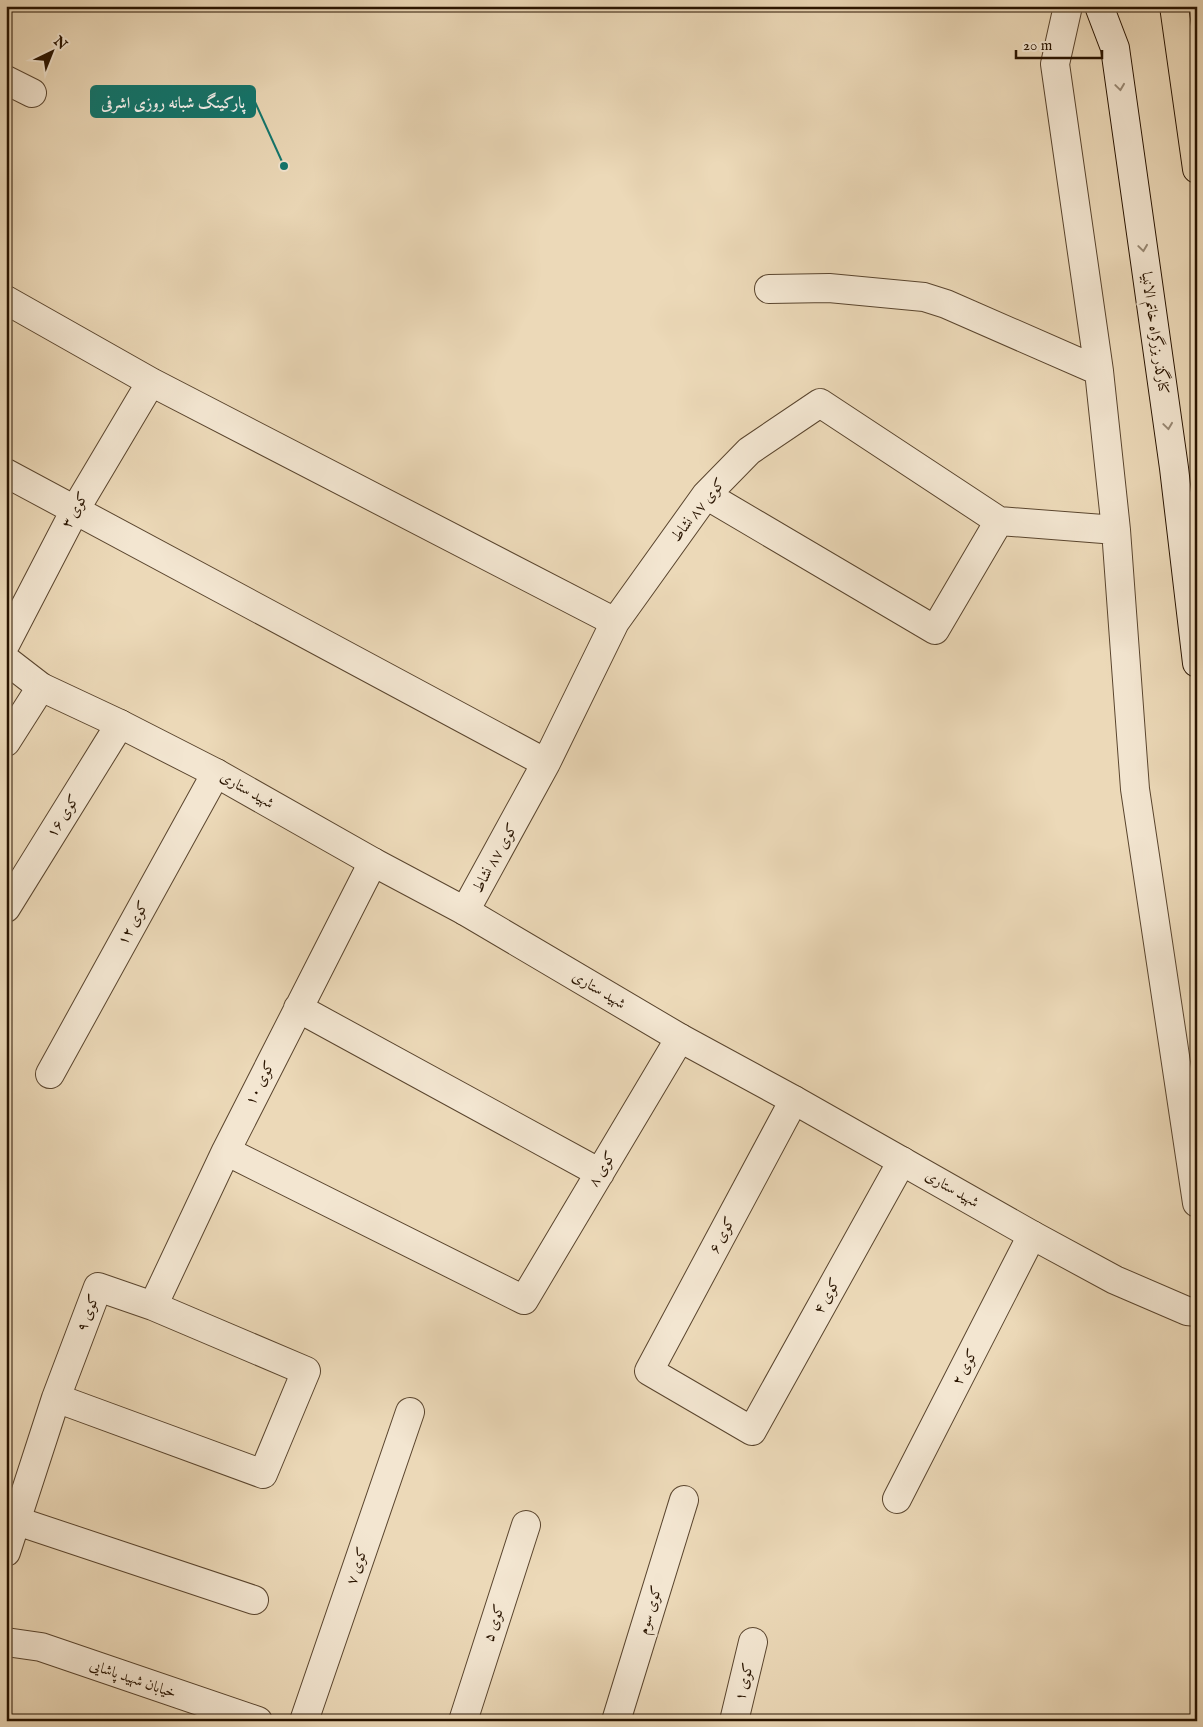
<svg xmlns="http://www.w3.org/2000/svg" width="1203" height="1727" viewBox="0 0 1203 1727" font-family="'IM FELL English',Amiri,serif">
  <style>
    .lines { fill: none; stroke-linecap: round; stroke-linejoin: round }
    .minor-casing { stroke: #5a452e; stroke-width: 30 }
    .tertiary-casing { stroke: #5a452e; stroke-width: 30 }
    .secondary-casing { stroke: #291400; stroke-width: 30 }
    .trunk-casing { stroke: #291400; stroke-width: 30 }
    .minor { stroke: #f3e6d1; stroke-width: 28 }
    .tertiary { stroke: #f3e6d1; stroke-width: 28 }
    .secondary { stroke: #f3e6d1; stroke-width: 28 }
    .trunk { stroke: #ecd9b8; stroke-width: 28 }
    .oneway { stroke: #988873 }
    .labels { text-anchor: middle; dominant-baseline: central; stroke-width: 4.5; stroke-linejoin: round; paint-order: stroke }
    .street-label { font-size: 15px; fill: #291400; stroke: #f3e6d1 }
    .leader { fill: none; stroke: #0f766e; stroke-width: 2 }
    .callout-dot { fill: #0f766e; stroke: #f3e6d1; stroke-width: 2 }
    .callout { fill: #0f766e; stroke: #0f766e; stroke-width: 2 }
    .callout-label { font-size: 16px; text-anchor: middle; font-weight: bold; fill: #fff }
  </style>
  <rect width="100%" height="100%" fill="#ecd9b8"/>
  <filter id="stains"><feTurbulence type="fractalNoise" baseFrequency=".004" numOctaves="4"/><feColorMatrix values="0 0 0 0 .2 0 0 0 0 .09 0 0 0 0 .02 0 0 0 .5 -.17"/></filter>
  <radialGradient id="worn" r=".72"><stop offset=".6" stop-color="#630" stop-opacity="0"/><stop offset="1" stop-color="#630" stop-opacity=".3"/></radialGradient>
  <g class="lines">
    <defs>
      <path id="minor" d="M1068,6l-13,58 44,307 17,159 19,259 62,414
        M6,80l26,13
        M769,289l60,-1 95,9 22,7 153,67
        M6,300l145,82 464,240
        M6,473l540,290
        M706,495l229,135 64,-109
        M6,643l69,-133 76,-128
        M6,742l35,-55
        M6,908l114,-184
        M465,911l81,-148 69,-141 91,-127 43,-44 71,-48 179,118 117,9
        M298,1008l302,165
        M50,1074l166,-301
        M794,1100l-145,271 103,60 150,-270
        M226,1151l298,149 156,-262
        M153,1306l73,-155 147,-289
        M897,1499l135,-264
        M17,1521l237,79
        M6,1552l50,-154 42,-111 55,19 153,65 -43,103 -207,-76
        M304,1721l106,-309
        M463,1721l63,-196
        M616,1721l68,-221
        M734,1721l19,-79"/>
      <path id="tertiary" d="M6,660l35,27 79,37 96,49 157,89 92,49 215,127 114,62 238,135 83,45 72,31 10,1
        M6,1642l35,5 217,74"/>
      <path id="secondary" d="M1099,6l16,42 59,420 23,195"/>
      <path id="trunk" d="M1174,6l23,163"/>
    </defs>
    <use href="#minor" class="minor-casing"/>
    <use href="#tertiary" class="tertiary-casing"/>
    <use href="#secondary" class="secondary-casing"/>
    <use href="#trunk" class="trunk-casing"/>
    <use href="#minor" class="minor"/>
    <use href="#tertiary" class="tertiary"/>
    <use href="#secondary" class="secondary"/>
    <use href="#trunk" class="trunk"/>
  </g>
  <defs><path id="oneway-chevron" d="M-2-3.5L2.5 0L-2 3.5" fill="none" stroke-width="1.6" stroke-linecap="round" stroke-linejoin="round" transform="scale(1.25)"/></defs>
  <g class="oneway">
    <use href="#oneway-chevron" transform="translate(1120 87) rotate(82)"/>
    <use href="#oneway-chevron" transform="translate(1143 248) rotate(82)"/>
    <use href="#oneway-chevron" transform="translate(1168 426) rotate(82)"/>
  </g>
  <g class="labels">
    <g class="street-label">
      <text transform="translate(1155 333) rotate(82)">کنارگذر بزرگراه خاتم الانبیا</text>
      <text transform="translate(75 510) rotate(-61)">کوی ۳</text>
      <text transform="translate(698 510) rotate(-51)">کوی ۸۷ نشاط</text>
      <text transform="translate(247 790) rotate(30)">شهید ستاری</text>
      <text transform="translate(63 816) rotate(-58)">کوی ۱۶</text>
      <text transform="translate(495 858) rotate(-61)">کوی ۸۷ نشاط</text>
      <text transform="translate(133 923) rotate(-61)">کوی ۱۲</text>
      <text transform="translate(599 990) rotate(31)">شهید ستاری</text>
      <text transform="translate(260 1083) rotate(-63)">کوی ۱۰</text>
      <text transform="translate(602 1169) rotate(-59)">کوی ۸</text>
      <text transform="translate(952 1189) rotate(30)">شهید ستاری</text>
      <text transform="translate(722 1235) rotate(-62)">کوی ۶</text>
      <text transform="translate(827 1296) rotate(-61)">کوی ۴</text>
      <text transform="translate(88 1313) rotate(-69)">کوی ۹</text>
      <text transform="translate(965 1367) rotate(-63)">کوی ۲</text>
      <text transform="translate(357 1566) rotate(-71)">کوی ۷</text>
      <text transform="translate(650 1610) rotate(-73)">کوی سوم</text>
      <text transform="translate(494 1623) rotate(-72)">کوی ۵</text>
      <text transform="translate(133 1679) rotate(19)">خیابان شهید پاشایی</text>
      <text transform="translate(744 1682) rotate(-76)">کوی ۱</text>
    </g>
  </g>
  <path class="leader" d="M284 166L255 102"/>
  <circle class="callout-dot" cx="284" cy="166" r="5"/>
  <rect class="callout" x="91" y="86" width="164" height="31" rx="5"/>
  <g class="callout-label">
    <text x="173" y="108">پارکینگ شبانه روزی اشرفی</text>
  </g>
  <rect width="1203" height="1727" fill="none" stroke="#ecd9b8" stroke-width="25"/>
  <rect x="8" y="8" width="1188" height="1712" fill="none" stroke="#291400" stroke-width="2.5"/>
  <rect x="12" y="12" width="1178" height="1702" fill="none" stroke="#291400"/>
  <g transform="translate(52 52) rotate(43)" stroke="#f3e6d1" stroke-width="4" paint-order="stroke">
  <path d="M0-4L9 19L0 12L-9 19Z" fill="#291400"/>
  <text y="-8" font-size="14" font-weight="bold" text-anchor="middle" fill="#291400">N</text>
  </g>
  <path d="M1016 50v8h86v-8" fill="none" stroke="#291400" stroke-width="2.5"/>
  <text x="1023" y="50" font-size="15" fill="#291400" stroke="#f3e6d1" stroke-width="4" paint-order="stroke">20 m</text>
  <rect width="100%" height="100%" filter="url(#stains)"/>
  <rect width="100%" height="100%" fill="url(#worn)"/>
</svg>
